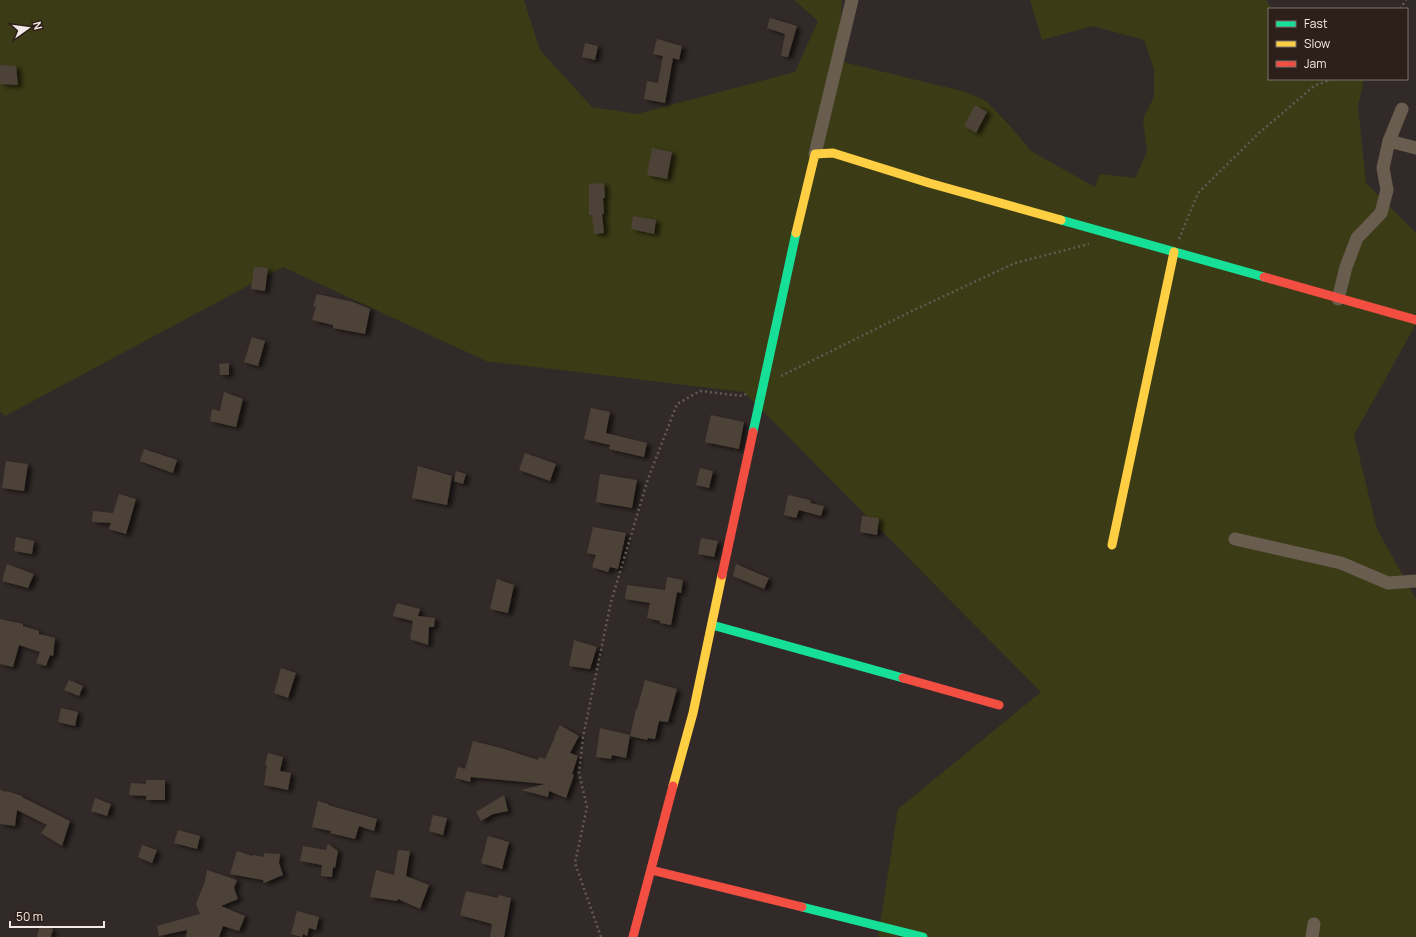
<svg xmlns="http://www.w3.org/2000/svg" width="1416" height="937" viewBox="0 0 1416 937" font-family="Manrope,sans-serif">
  <style>
    .green { fill: #3b3b15 }
    .building { fill: #4d4237; filter: url(#shadow) }
    .lines { fill: none; stroke-linecap: round; stroke-linejoin: round }
    .path { stroke: #635a52; stroke-width: 2.5; stroke-dasharray: 2 3; stroke-linecap: butt }
    .street { stroke: #695d50; stroke-width: 13 }
    .fast { stroke: #16e098; stroke-width: 9 }
    .slow { stroke: #ffcf43; stroke-width: 9 }
    .jam { stroke: #f24e42; stroke-width: 9 }
  </style>
  <defs>
    <filter id="shadow"><feDropShadow dx="4.5" dy="2.5" stdDeviation="2" flood-color="#0009"/></filter>
  </defs>
  <rect width="100%" height="100%" fill="#322a28"/>
  <path class="green" d="M0,0h524l16,50 52,57 45,7 158,-42 23,-51 -24,-21h48l-4,51 5,11 123,30 20,9 25,26 20,24 64,36 5,-13 35,4 12,-26 -4,-33 11,-22v-28l-10,-29 -51,-14 -51,14 -12,-40h236l6,9h-3v70h95l-6,27 8,77 50,50v91l-62,111 23,94 39,70v338h-538l20,-128 143,-117 -297,-300 -258,-31 -203,-94 -278,149 -5,-5z"/>
  <path class="building" d="M770,18l27,8 -9,31 -7,-1 4,-22 -18,-6z
    M657,39l25,7 -3,14 -6,-2 -8,45 -21,-4 3,-18 11,2 5,-27 -10,-2z
    M585,43l13,3 -3,14 -13,-3z
    M0,65l16,1 2,19 -18,-1z
    M975,105l12,7 -11,21 -12,-7z
    M652,148l20,4 -5,27 -20,-4z
    M604,183l1,15h-2l1,16h-2l2,19 -10,1 -2,-19h-3v-31z
    M633,216l23,4 -2,14 -23,-5z
    M254,267l14,1 -3,23 -14,-2z
    M317,294l36,8 17,7 -5,25 -32,-6v-3l-21,-5 4,-13 -3,-1z
    M252,337l13,4 -7,25 -14,-4z
    M229,363v12h-9l-1,-11z
    M224,392l19,7 -7,28 -26,-6 2,-12 8,2z
    M591,408l19,4 -4,21 41,10 -3,14 -35,-8 1,-4 -26,-6z
    M711,415l33,7 -5,27 -34,-7z
    M144,449l33,11 -4,13 -33,-12z
    M525,453l31,11 -6,17 -31,-11z
    M6,461l22,3 -4,27 -22,-3z
    M418,466l34,10 -5,29 -35,-7z
    M700,468l13,3 -4,17 -13,-3z
    M456,471l10,3 -3,10 -9,-3z
    M600,474l37,6 -5,28 -36,-6z
    M119,494l17,5 -10,35 -17,-5 2,-6 -19,-1 1,-11 20,2z
    M788,495l18,4 5,2 -1,2 14,3 -3,10 -22,-6 -3,8 -12,-3z
    M862,516l17,2 -2,17 -17,-3z
    M593,527l33,6 -8,36 -8,-2 -2,5 -16,-5 4,-12 -9,-2z
    M16,537l18,4 -2,13 -18,-3z
    M701,538l17,3 -4,16 -16,-3z
    M7,564l27,10 -6,14 -26,-7z
    M736,564l33,14 -5,11 -31,-13z
    M667,577l16,3 -2,13 -4,-1 -6,33 -11,-2v-2l-13,-3 3,-15 -25,-4 2,-14 38,5z
    M497,579l17,6 -6,28 -18,-4z
    M397,603l23,6 -2,7 17,2 -1,9h-5l-1,18 -18,-6 3,-18 -20,-5z
    M0,619l23,5v2l16,5v3l16,4 -2,18 -3,-1 -4,11 -10,-3 4,-11 -21,-7 -6,22 -13,-3z
    M574,640l23,7 -7,22 -21,-3z
    M281,668l15,5 -8,25 -14,-5z
    M69,680l14,6 -4,10 -15,-6z
    M645,680l32,9 -9,33 -9,-1 -4,18 -7,-1 -1,2 -17,-4 6,-27h1z
    M61,708l17,4 -3,14 -17,-4z
    M560,725l19,11 -9,17 8,3 -6,18 2,1 -8,23 -17,-7 -1,6 -27,-7 24,-6 -74,-7 -1,5 -15,-4 3,-11 7,2 8,-28 28,7 37,12 2,-3 5,2 10,-22h-1z
    M600,728l30,7 -4,23 -14,-3 -1,4 -15,-2z
    M268,753l15,4 -3,14 11,2 -3,17 -24,-5 3,-20h-2z
    M146,780h19v20h-19v-4l-17,-1 2,-12 15,1z
    M0,790l7,2v-1l15,5v1l48,24 -8,25 -21,-13 6,-8 -30,-15 -2,16 -15,-2z
    M504,795l4,16 -15,3 -12,7 -5,-9z
    M95,798l16,6 -4,12 -16,-5z
    M318,801l10,3v1l49,14 -3,12 -15,-5 -4,13 -25,-6 1,-2 -19,-4z
    M433,815l14,3 -4,17 -14,-4z
    M178,830l22,6 -3,13 -23,-6z
    M488,836l21,6 -7,27 -21,-6z
    M328,844l10,7 -3,17 -2,-1 -1,10 -11,-1 1,-11 -22,-4 3,-15 23,4z
    M142,845l15,5 -5,13 -14,-6z
    M398,850l12,1 -4,25 23,9 -9,24 -22,-10 -1,2 -27,-4 6,-27 18,5z
    M237,851l15,5 1,-1 11,2v-4l16,1 -1,9 4,12 -19,8 -1,-3 -33,-6z
    M207,870l30,10 -3,8 4,11 -17,7 24,10 -6,15 -16,-5 -4,11h-33l1,-7 -28,6 -2,-10 43,-12 -4,-10 9,-23z
    M466,891l32,7v-3l13,3 -7,39h-14l2,-13 -32,-9z
    M297,911l22,6 -3,13 -7,-2 -2,8 -4,-2 -1,3 -11,-3z
    M40,925l13,4 -2,8h-14z"/>
  <g class="lines">
    <path class="path" d="M1400,9l6,-9
      M1179,239l19,-46 61,-60 55,-47 18,-7
      M781,376l131,-65 103,-48 74,-19
      M601,937l-26,-74 12,-56 -8,-34 4,-36 28,-135 37,-123 29,-75 23,-13 43,5 3,-2"/>
    <path class="street" d="M1389,141l27,7
      M815,154l37,-154
      M1338,299l8,-32 11,-29 24,-25 6,-23 -4,-22 6,-27 13,-32
      M1235,539l106,24 47,20 28,-2
      M1312,937l2,-13"/>
    <path class="fast" d="M1061,220l203,57
      M753,432l43,-199
      M712,625l191,53
      M802,907l121,30"/>
    <path class="slow" d="M796,233l19,-79 18,-1 96,30 132,37
      M1112,545l62,-293
      M673,786l20,-73 29,-138"/>
    <path class="jam" d="M1264,277l152,43
      M722,575l31,-143
      M903,678l96,27
      M651,870l151,37
      M633,937l40,-151"/>
  </g>
  <rect x="1268" y="8" width="140" height="72" fill="#2d1f19" stroke="#7c706b"/>
  <rect x="1276" y="21" width="20" height="6" fill="#16e098" stroke="#7c706b"/>
  <text x="1304" y="28" font-size="12" fill="#f3e9e5">Fast</text>
  <rect x="1276" y="41" width="20" height="6" fill="#ffcf43" stroke="#7c706b"/>
  <text x="1304" y="48" font-size="12" fill="#f3e9e5">Slow</text>
  <rect x="1276" y="61" width="20" height="6" fill="#f24e42" stroke="#7c706b"/>
  <text x="1304" y="68" font-size="12" fill="#f3e9e5">Jam</text>
  <g transform="translate(28 28) rotate(76)" stroke="#2d1f19" stroke-width="3" paint-order="stroke">
  <path d="M0-3L7 15L0 10L-7 15Z" fill="#f3e9e5"/>
  <text y="-6" font-size="11" font-weight="bold" text-anchor="middle" fill="#f3e9e5">N</text>
  </g>
  <path d="M10 921v6h94v-6" fill="none" stroke="#f3e9e5" stroke-width="2"/>
  <text x="16" y="921" font-size="12" fill="#f3e9e5" stroke="#2d1f19" stroke-width="3" paint-order="stroke">50 m</text>
</svg>
